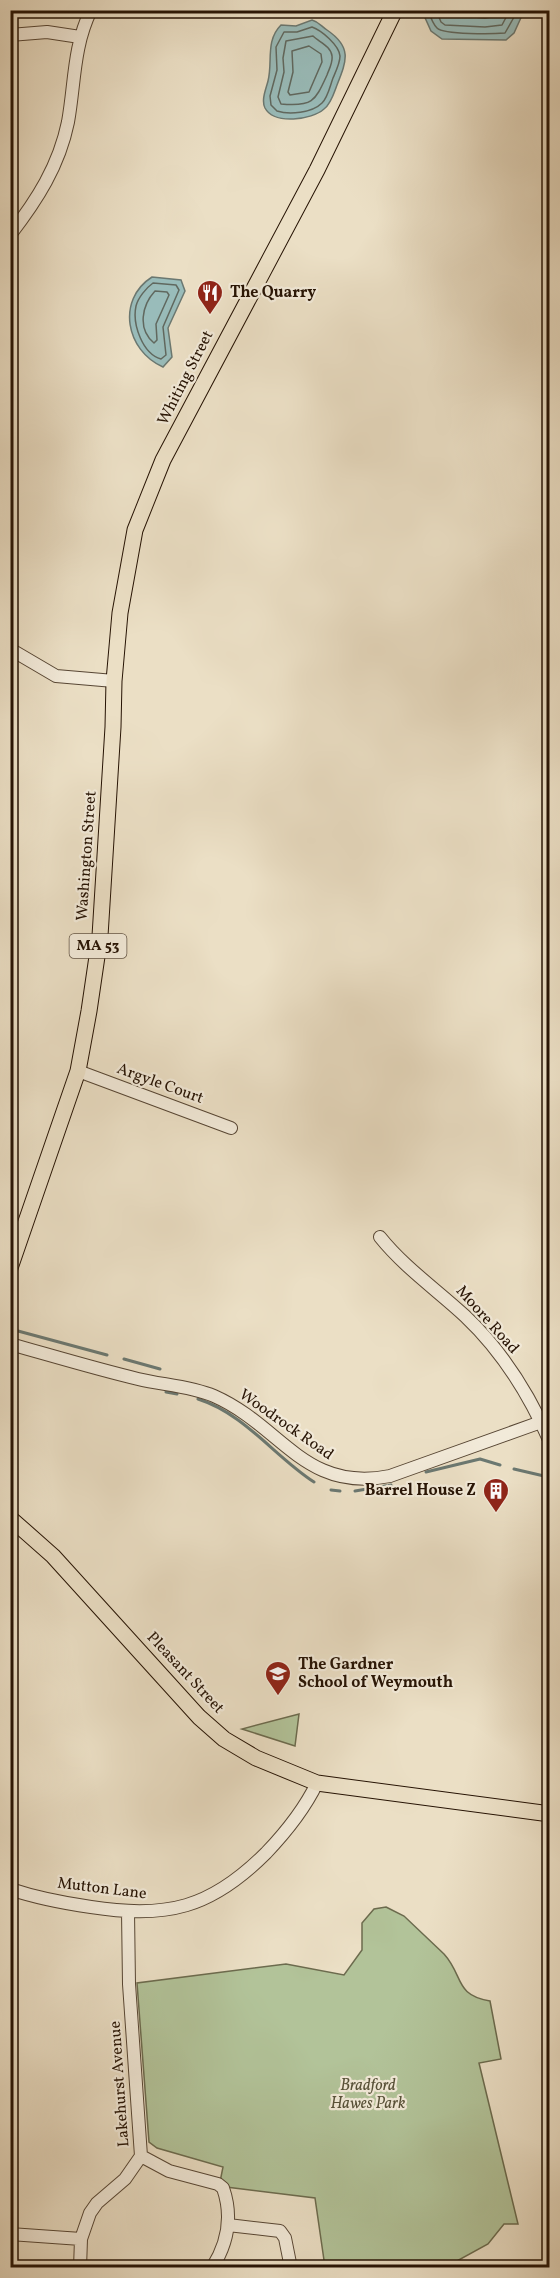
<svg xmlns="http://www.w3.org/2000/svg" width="560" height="2278" viewBox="0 0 560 2278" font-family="Vollkorn,serif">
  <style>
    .green { fill: #b2c399; stroke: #6c6b4e; stroke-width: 1.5 }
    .water { fill: #99bcba; stroke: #6b7871; stroke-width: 1.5 }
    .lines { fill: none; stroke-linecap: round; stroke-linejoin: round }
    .shore { stroke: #60685f; stroke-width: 1.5 }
    .stream { stroke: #6b7871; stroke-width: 3 }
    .minor-casing { stroke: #574634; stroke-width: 14 }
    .major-casing { stroke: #261304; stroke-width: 17 }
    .minor { stroke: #f2ead9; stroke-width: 12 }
    .major { stroke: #ebdfc5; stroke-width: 15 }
    .labels { text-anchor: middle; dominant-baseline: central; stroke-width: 4.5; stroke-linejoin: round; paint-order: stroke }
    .shield { fill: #f2ead9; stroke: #635444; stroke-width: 1.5 }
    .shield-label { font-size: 15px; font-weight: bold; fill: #261304 }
    .poi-label { font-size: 16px; font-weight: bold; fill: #261304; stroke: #f2ead9; text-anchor: start }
    .street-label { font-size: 16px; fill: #261304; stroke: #f2ead9 }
    .park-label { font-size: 16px; font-style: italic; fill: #575138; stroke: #f2ead9 }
  </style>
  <rect width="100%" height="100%" fill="#ebdfc5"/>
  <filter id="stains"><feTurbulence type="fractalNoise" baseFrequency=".00333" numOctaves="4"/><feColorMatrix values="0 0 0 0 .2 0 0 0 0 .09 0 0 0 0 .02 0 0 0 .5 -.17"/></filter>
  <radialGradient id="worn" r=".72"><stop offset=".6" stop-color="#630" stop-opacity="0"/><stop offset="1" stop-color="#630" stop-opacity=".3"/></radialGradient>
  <path class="green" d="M299,1714l-4,32 -53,-17z
    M386,1907l18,9 40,38c20,22 10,41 46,47l11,58 -22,4 39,161h-14l-16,20 -42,23h-121l-10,-69 -89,-11 -6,-5 3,-15 -66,-19 -8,-6 -12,-159 149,-19 58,11 18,-25v-27l12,-14z"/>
  <path class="water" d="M422,11v-1l102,1 -10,22 -8,7 -64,-1 -11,-8z
    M312,20c7,2 9,6 15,10 25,17 20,30 10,55 -3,8 -6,19 -13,24 -12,11 -50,16 -59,-1 -4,-8 1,-19 3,-27 5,-19 -3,-40 13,-56l15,1z
    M152,277l29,3 4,11 -17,37 4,29 -9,10c-37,-16 -47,-67 -11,-90z"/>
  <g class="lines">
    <path class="shore" d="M428,10c2,6 5,14 9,18 7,7 57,6 68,5l13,-23
      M436,10l5,12 4,3 40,2 17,-2 8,-15
      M446,10l4,5 35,3 12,-2 3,-6
      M312,27c9,3 27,18 28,29 0,7 -4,15 -7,22 -3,8 -5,19 -11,25 -10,10 -33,12 -45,8l-6,-6 -1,-9 7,-26 -1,-23 8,-15h13z
      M313,36c6,6 18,10 19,20 1,7 -3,13 -5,19 -12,26 -14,32 -46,29l-3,-7 6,-25 -1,-14 3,-17z
      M309,46l12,8 1,8 -13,30 -19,3 -2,-3 5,-20 -1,-21z
      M153,283l23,2 3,5 -16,37 3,28 -5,4c-18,-5 -29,-34 -25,-53 2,-8 10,-18 17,-23z
      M155,291l12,1 2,3 -13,29 1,16 -3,3c-17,-14 -12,-38 1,-52z"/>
    <path class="stream" d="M10,1326l8,5 89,24
      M124,1359l36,10
      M166,1392l11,2
      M198,1399c47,15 76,57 116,83
      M514,1469l30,7
      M426,1472l54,-13 20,6
      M331,1490l9,1
      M355,1491l36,-6"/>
    <defs>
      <path id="minor" d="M10,35l37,-3 33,5
        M10,235c27,-35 49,-69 58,-113 7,-39 5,-75 23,-112
        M10,649l46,27 58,5
        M78,1071l153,57
        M380,1237c24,30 57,53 85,79 36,34 65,80 85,126
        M10,1344c43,12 86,25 128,35 25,6 52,7 76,17 68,30 90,97 176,80l151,-54
        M10,1889c27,9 53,14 81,18 76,12 120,1 175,-54 21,-22 38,-43 51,-70
        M141,2156l28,15 49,13 5,4c10,29 5,55 -11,80
        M228,2225l52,6 5,7 6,30
        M10,2234l71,5
        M80,2268l1,-29 9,-26 7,-10 28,-24 16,-23 -12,-172 -1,-72"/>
      <path id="major" d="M10,1268l68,-197 11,-60 11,-75 13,-209 1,-46 6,-68 15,-83 28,-70 154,-290 78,-160
        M10,1518l43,38 146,161 25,22 32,19 61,25 233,31"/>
    </defs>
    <use href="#minor" class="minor-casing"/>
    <use href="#major" class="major-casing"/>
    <use href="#minor" class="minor"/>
    <use href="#major" class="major"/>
  </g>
  <defs>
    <symbol id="restaurant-pin" viewBox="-11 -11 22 30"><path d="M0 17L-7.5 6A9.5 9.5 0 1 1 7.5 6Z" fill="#8f2418" stroke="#f2ead9"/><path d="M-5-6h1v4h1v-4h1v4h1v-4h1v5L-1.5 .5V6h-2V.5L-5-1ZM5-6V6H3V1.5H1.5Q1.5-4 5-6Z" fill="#fff"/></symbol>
    <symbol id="building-pin" viewBox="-11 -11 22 30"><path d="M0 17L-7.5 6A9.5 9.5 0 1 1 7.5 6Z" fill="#8f2418" stroke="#f2ead9"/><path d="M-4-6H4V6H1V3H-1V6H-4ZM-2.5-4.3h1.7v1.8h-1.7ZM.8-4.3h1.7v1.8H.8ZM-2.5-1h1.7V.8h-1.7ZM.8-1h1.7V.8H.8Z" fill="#fff"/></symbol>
    <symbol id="school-pin" viewBox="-11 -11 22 30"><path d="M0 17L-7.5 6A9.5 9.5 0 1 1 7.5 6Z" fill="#8f2418" stroke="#f2ead9"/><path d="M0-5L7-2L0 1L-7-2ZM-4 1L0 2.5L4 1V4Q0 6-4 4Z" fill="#fff"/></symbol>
  </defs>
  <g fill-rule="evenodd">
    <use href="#restaurant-pin" x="195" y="278" width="30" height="40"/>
    <use href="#building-pin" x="481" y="1476" width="30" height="40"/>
    <use href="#school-pin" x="263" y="1659" width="30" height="40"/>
  </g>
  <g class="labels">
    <rect class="shield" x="69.5" y="934" width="57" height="24" rx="4.5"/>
    <g class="shield-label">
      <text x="98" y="946">MA 53</text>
    </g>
    <g class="poi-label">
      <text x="230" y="293">The Quarry</text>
      <text x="476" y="1491" text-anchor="end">Barrel House Z</text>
      <text x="298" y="1665">The Gardner<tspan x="298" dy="18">School of Weymouth</tspan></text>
    </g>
    <g class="street-label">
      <text transform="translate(186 378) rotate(-63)">Whiting Street</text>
      <text transform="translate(87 856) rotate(-86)">Washington Street</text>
      <text transform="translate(160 1084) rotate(20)">Argyle Court</text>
      <text transform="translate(487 1320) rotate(48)">Moore Road</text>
      <text transform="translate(286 1425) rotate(35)">Woodrock Road</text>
      <text transform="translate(185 1673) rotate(47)">Pleasant Street</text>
      <text transform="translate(102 1889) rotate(7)">Mutton Lane</text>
      <text transform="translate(120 2084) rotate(-94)">Lakehurst Avenue</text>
    </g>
    <g class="park-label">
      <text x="368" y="2086">Bradford<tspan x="368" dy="18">Hawes Park</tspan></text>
    </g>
  </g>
  <rect width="560" height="2278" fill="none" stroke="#ebdfc5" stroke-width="36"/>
  <rect x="12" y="12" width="536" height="2254" fill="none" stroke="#261304" stroke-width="3"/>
  <rect x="18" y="18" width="524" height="2242" fill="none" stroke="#261304" stroke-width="1.5"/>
  <rect width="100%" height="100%" filter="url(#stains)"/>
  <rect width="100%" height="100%" fill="url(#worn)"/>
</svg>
